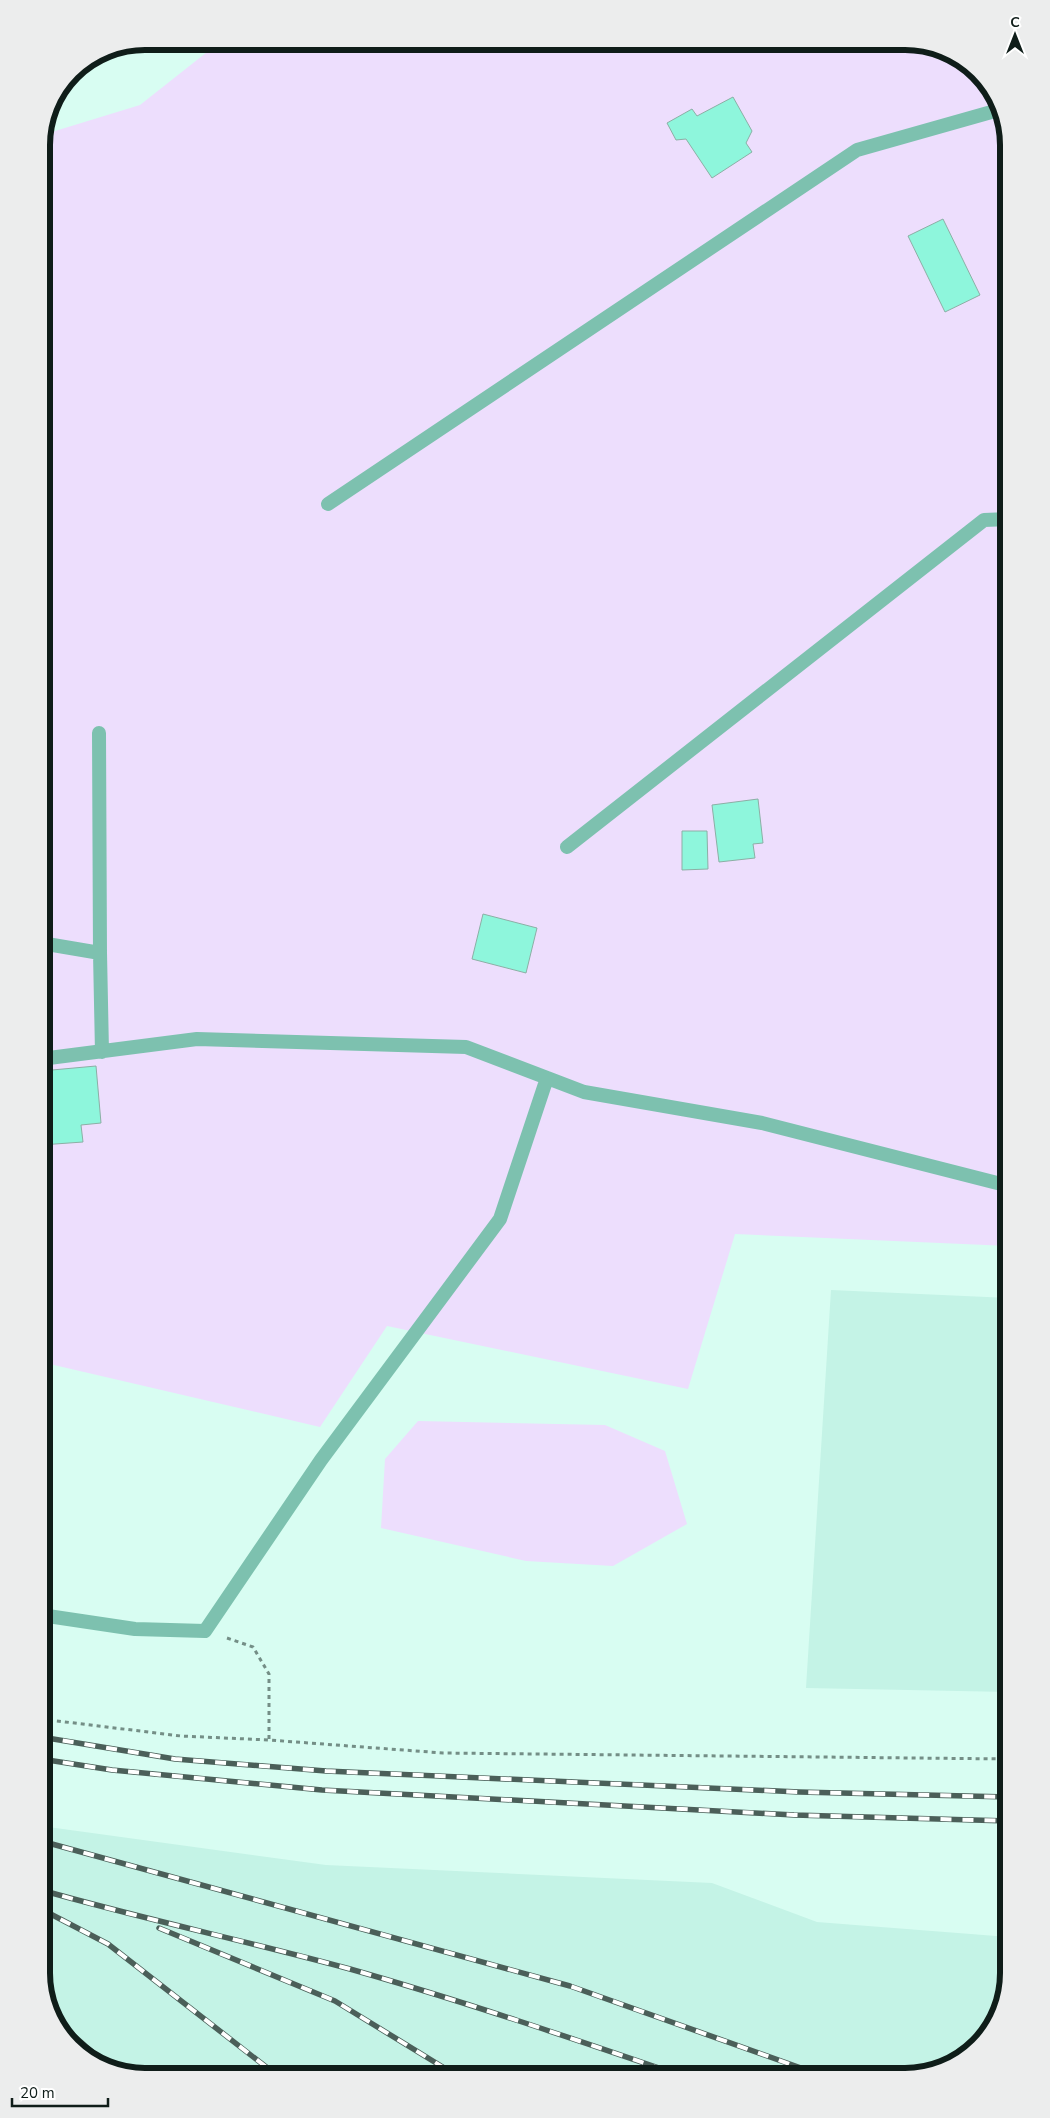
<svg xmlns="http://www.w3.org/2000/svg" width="1050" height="2118" viewBox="0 0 1050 2118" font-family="'Nunito Sans',sans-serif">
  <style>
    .built { fill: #c4f3e6 }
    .green { fill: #eddefd }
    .building { fill: #8ef6dc; stroke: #8cafa5 }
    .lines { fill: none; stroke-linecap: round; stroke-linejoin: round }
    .path { stroke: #748e86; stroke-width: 3; stroke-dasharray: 4 4; stroke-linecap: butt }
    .service { stroke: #7dc1af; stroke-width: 14 }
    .rail-casing { stroke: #4b5f59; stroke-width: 5.5 }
    .rail { stroke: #fff; stroke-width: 4; stroke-dasharray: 11; stroke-linecap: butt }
    .rim { fill: none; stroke: #0f1d19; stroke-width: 6 }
  </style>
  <rect width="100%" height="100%" fill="#d8fdf2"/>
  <path class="built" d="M831,1290l178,8v394l-203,-4z
    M41,1826l285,39 386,18 105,39 192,15v36l-18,58 -47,38 -39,8h-766l-52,-18 -38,-47 -8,-39z"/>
  <path class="green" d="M221,41h691l56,22 33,43 8,39v1101l-274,-12 -47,155 -301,-63 -67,101 -279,-65v-1223l1,-4 98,-30z
    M418,1421l187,4 60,26 22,73 -74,42 -87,-5 -145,-33 4,-69z"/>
  <path class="building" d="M733,97l19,34 -6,12 6,9 -40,26 -26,-39 -10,1 -9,-17 25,-14 5,7z
    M943,219l37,76 -35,17 -37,-76z
    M758,799l5,44 -10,1 2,14 -36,4 -7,-57z
    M682,831h25l1,38 -26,1z
    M483,914l54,14 -11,45 -54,-14z
    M96,1066l5,57 -20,2 2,17 -42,3v-74z"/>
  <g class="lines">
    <path class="path" d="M227,1638l26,9 16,27v66l174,13 566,6
      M41,1719l140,17 88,4"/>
    <path class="service" d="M328,504l529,-354 145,-41
      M99,733l1,220
      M567,847l417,-327 25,-1
      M41,943l59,10 2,99
      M41,1059l156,-20 269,8 118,45 178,31 247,63
      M41,1615l94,14 70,2 116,-171 179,-241 47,-141"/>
    <defs>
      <path id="rail" d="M41,1737l134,22 151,12 473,21 210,5
        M41,1759l71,11 210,20 472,25 215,6
        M41,1841l529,145 231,82 28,9
        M41,1890c102,29 206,51 309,79 113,32 224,70 335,108
        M41,1909l67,35 171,133
        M159,1928l176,73 124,76
        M56,2020l53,47"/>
    </defs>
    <use href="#rail" class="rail-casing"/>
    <use href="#rail" class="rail"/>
  </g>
  <path d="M0 0H1050V2118H0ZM145 50H905A95 95 0 0 1 1000 145V1973A95 95 0 0 1 905 2068H145A95 95 0 0 1 50 1973V145A95 95 0 0 1 145 50Z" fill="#eceded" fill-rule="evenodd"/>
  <path class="rim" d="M145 50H905A95 95 0 0 1 1000 145V1973A95 95 0 0 1 905 2068H145A95 95 0 0 1 50 1973V145A95 95 0 0 1 145 50Z"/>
  <g transform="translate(1015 35)" stroke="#ffffff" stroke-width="4" paint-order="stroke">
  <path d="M0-4L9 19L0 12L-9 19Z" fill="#0f1d19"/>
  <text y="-8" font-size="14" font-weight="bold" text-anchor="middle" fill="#0f1d19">С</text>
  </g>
  <path d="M12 2098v8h96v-8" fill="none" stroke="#0f1d19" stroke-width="2.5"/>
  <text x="20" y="2098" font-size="15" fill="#0f1d19" stroke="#ffffff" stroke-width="4" paint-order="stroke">20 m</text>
</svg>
